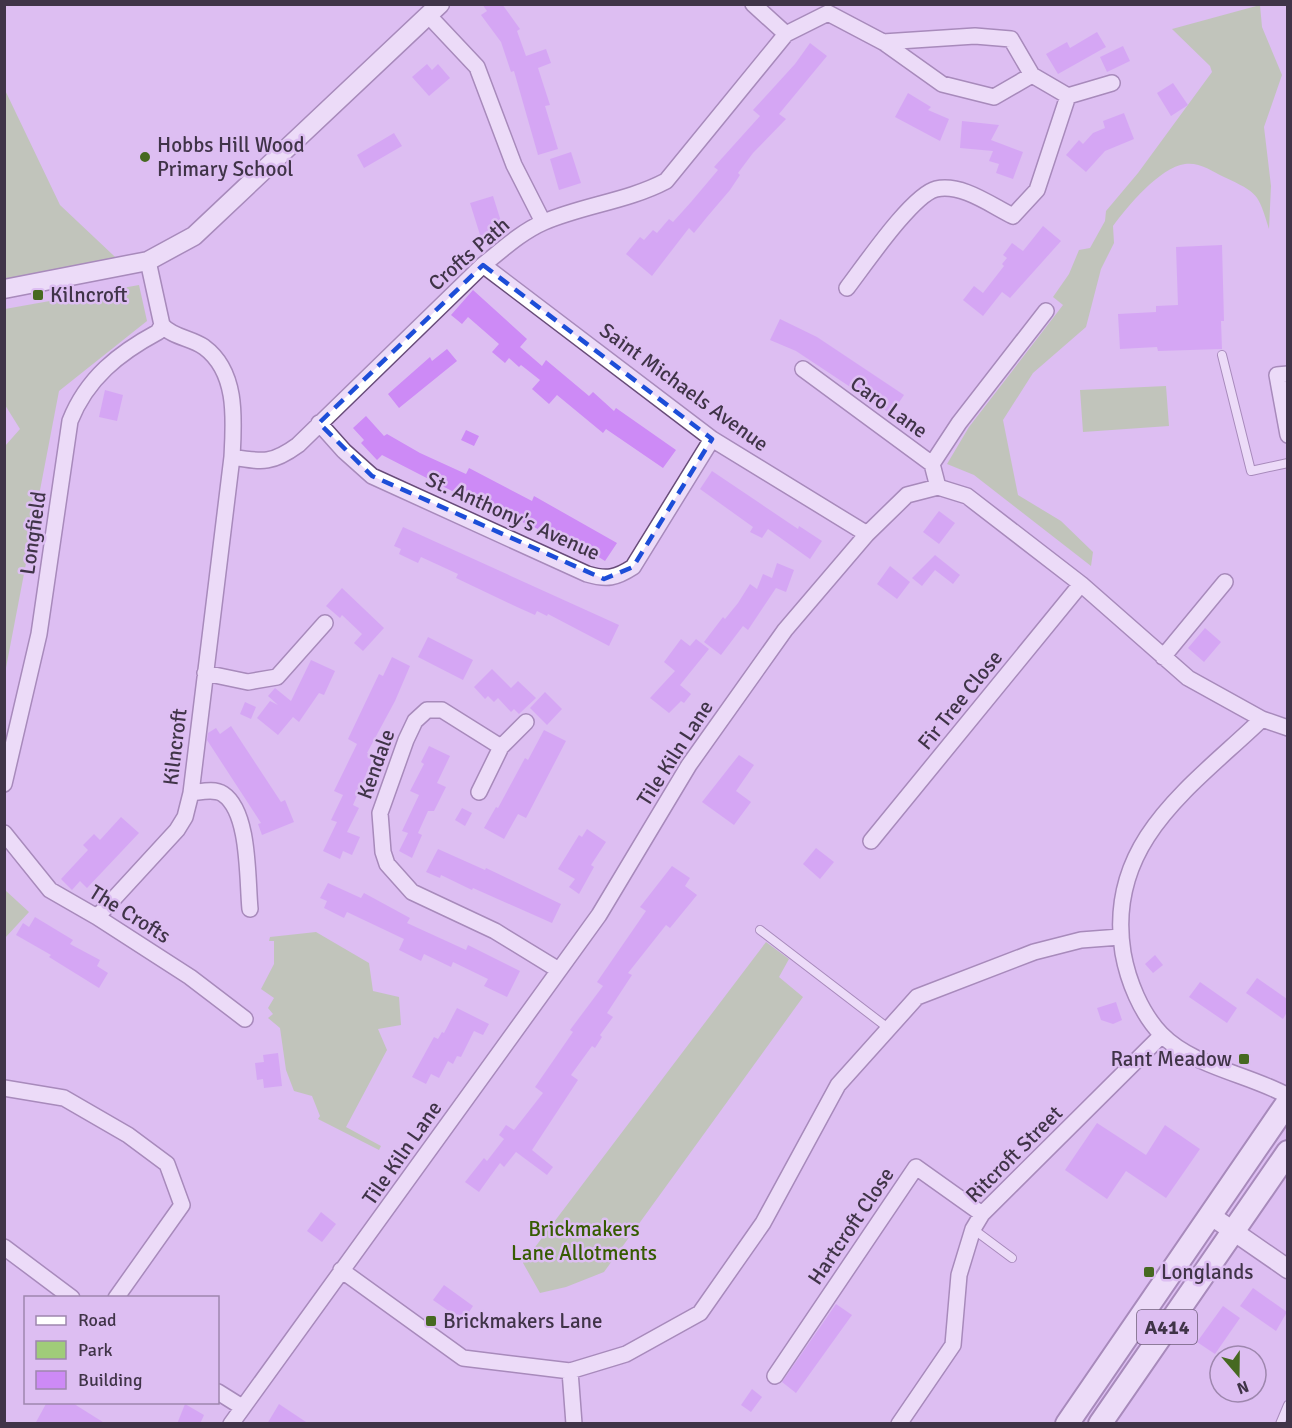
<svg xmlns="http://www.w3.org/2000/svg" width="1292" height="1428" viewBox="0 0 1292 1428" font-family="Signika,sans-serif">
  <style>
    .green { fill: #a0cc79 }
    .building { fill: #cd8af6 }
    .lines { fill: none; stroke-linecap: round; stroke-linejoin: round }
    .service-casing { stroke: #684c79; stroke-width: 10 }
    .minor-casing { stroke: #684c79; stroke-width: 18 }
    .tertiary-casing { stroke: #684c79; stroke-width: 21 }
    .primary-casing { stroke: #684c79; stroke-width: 26 }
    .service { stroke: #fff; stroke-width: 8 }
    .minor { stroke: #fff; stroke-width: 15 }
    .tertiary { stroke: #fff; stroke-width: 18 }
    .primary { stroke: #fff; stroke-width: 22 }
    .marked { fill: none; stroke: #1d4ed8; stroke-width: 4.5; stroke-dasharray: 12 8; stroke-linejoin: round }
    .poi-dot { fill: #466921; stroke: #ddbef2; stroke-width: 2 }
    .labels { text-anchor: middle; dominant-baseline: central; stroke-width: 5; stroke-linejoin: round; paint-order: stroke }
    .shield { fill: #ddbef2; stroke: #6f5d7b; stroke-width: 1.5 }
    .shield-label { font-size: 20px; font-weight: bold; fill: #403448 }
    .poi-label { font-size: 21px; fill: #403448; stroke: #ddbef2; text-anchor: start }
    .street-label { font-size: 21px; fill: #403448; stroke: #ddbef2 }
    .park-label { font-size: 21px; fill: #365b02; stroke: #ddbef2 }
  </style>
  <rect width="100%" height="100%" fill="#ddbef2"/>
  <path class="green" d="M1260,5l2,22 20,48 -18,52 7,59 -2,43c-11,-36 -11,-36 -45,-52 -12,-6 -25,-15 -39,-13 -25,3 -58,43 -72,62l1,17 -13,26 -15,58 -53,46 -30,47 15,75 43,26 32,31 -2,14 -117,-91 -27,-11 22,-37 94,-122 -10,-8 16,-23 10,-24 11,-2 15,-27 1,-10 32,-38 74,-101 -2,-6 -38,-37z
    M4,88l56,117 70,66 -125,10z
    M139,285l8,36 -88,70 -54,282v-227l15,-17 -15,-24v-96z
    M1166,386l3,40 -86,6 -3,-42z
    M5,890l24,22 -24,26z
    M316,932l53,31 4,28 26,6 2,28 -23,4 9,21 -41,77 35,19 -2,4 -61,-31 2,-3 -8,-20 -18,-5 -8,-21 -6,-42 -12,-10 5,-4 -5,-6 6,-10 -13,-9 13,-25v-23h-5l1,-4z
    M766,942l23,17 -10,18 24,20 -199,275 -38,15 -26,6 -17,-30z"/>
  <path class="building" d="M482,4h20l18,25 -3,2 9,25 20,-7 5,14 -13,5 12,37 -5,1 13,43 -20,6 -24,-84 -3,1 -10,-30 -20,-27 6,-4z
    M1097,32l9,15 -48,27 -12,-20 21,-12 3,6z
    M810,43l17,13 -48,58 7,5 -33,34 -15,20 2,2 -10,15 -23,27 -13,16 -5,-5 -37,48 -26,-22 14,-17 4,3 9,-10 4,3 12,-14 4,3 18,-20 27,-32 -4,-3 46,-51 -7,-6 42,-46z
    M1123,46l7,15 -23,11 -7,-15z
    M427,64l5,6 6,-6 12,14 -21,18 -17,-19z
    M1173,83l15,22 -17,11 -14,-23z
    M908,93l23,14 -3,3 21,9 -9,22 -45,-24z
    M1124,113l10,26 -29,12 -19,21 -20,-17 13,-15 4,4 10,-11 12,-5 -2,-7z
    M962,121l37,4 -8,15 32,12 -10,27 -17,-6 3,-9 -10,-3 4,-10 -33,-3z
    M394,133l8,13 -38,22 -7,-13z
    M571,152l10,31 -22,7 -9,-31z
    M493,196l11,35 -23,7 -11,-35z
    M1043,226l18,15 -51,57 -8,-6 -19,24 -20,-16 11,-14 9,7 21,-27 -2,-2 5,-6 -4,-3 9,-12 11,8z
    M1222,245l2,76h-3l1,28 -64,2 -1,-4 -37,2 -2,-35 38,-2v-6l22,-1 -2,-58z
    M473,290l54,49 -7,8 22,19 4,-6 43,36 4,-4 21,19 2,-3 60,42 -13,18 -57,-39 -3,4 -46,-38 -8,9 -17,-15 8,-9 -19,-15 -2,2 -10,-9 -4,5 -13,-11 7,-8 -31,-27 -6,7 -11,-9z
    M780,319l37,18 87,58 -13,19 -95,-63 -26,-11z
    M447,349l10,12 -58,47 -11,-14 42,-37 2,4z
    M105,390l18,5 -6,26 -18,-4z
    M366,416l18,20 3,-2 33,19 46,21 3,-6 63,33 2,-5 83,47 -12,18 -24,-15 -1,2 -82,-37 2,-4 -20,-11 -3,6 -25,-11 -70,-36 -5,5 -16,-17 3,-3 -11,-12z
    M466,430l13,6 -5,10 -13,-6z
    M712,471l86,58 1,-3 23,15 -12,18 -42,-30 -6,9 -12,-6 3,-5 -53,-38z
    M939,511l16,12 -16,21 -16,-12z
    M403,527l216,98 -10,21 -61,-32 -1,2 -10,-5 -2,4 -18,-8 -61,-29 2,-4 -37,-17 -3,6 -19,-9 2,-5 -7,-3z
    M935,555l25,20 -7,9 -18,-14 -13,16 -10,-8z
    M777,563l17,7 -8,22 -10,-4 -28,42 -5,-4 -22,29 -17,-13 19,-25 2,2 13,-16 12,-19 7,5 6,-15 9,4z
    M890,566l20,16 -13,17 -20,-15z
    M342,588l42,40 -21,23 -9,-8 8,-9 -20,-19 -2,3 -14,-12z
    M1205,628l16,14 -17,20 -16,-14z
    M428,637l45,23 -10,20 -45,-23z
    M681,639l9,7 6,-7 13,10 -29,36 11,9 -7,9 -3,-2 -12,12 -19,-15 25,-27 -11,-9z
    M392,657l18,9 -15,35 -28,52 7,3 -21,49 6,3 -12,24 13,5 -8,18 -9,-4 -3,8 -17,-8 14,-29 -6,-2 12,-25 -9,-4 23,-47 -9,-5 31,-65 4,2z
    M311,660l24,11 -11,24 -5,-2 -20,29 -6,-5 -15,18 -21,-17 13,-17 8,4 -10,-9 7,-8 16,13z
    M492,669l19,19 7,-7 18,17 -17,16 -5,-5 -3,3 -13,-14 -4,4 -6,-6 -3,3 -11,-12z
    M545,692l17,17 -15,16 -17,-17z
    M245,702l11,5 -5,12 -11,-5z
    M231,726l50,76 4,-2 9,22 -32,13 -4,-11 3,-1 -54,-83 1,-7 8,-5 4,6z
    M544,730l22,11 -40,77 -8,-4 -14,25 -20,-11 12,-21 2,1 27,-50 3,2z
    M429,746l21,10 -13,27 9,4 -12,24h-6l-10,22 4,2 -10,23 -13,-7 9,-18 -6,-2 17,-36 -9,-4 14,-27 -3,-2z
    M739,755l15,10 -18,26 15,11 -17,23 -32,-23z
    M462,808l10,5 -7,13 -10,-6z
    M121,817l18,16 -52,55 -7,-7 -8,9 -11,-11 27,-29 -5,-5 11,-11 6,6z
    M587,829l19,13 -15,23 3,2 -15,27 -10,-7 6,-8 -17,-10 21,-34 3,2z
    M816,848l18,14 -14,17 -17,-15z
    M438,849l47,21 1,-2 75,36 -9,19 -79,-35 -1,2 -31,-15 -1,3 -14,-6z
    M672,866l18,12 -5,8 12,9 -27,33 -4,-3 -38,48 4,2 -25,38 6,4 -13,18 2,2 -7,11 -3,-2 -21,29 7,5 -46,70 21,17 -6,8 -31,-23 -12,15 -4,-4 -21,29 -14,-10 19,-24 3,3 17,-22 -5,-4 7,-10 8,5 29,-37 -8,-6 38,-55 -3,-2 33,-44 -6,-4 49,-71 -6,-4z
    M328,883l33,15 3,-5 46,25 -3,5 59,27 2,-5 52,26 -13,26 -23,-11 4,-7 -35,-17 -2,5 -27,-13 -3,7 -22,-11 5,-11 -57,-27 -3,6 -20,-10 3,-7 -7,-3z
    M35,917l38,23 -3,4 30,16 -3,6 11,7 -9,15 -50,-31 2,-2 -35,-20 7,-12 6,4z
    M1155,955l8,10 -10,8 -8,-9z
    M1257,978l30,21v13l-4,7 -37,-26z
    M1200,982l37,26 -10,15 -38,-26z
    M1116,1002l6,18 -9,4 -12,-4 -4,-12z
    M457,1008l32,16 -6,11 -9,-4 -13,26 -4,-1 -4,8 -5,-3 -9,17 -8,-4 -5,10 -14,-7 22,-40 4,2 4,-7 2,1z
    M278,1053l4,33 -18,2 -1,-9 -6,1 -2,-17 9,-1 -1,-7z
    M1097,1123l49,32 19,-30 35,24 -34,49 -40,-27 -19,28 -42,-29z
    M321,1212l15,12 -14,18 -15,-11z
    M444,1285l29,21 -10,15 -30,-21z
    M1253,1288l34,24 -11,19 -36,-25z
    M836,1304l16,11 -56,78 -14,-11z
    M1223,1306l17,12 -25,36 -18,-12z
    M752,1389l10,8 -11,15 -10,-7z
    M47,1402h24l35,22h-71z
    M185,1404l19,11 -4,9h-23z
    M279,1404l30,20h-42z"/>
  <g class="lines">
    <defs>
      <path id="service" d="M1222,355l29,116 37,-8
        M760,930l128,98
        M973,1229l39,29
        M1280,1424l8,-19"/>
      <path id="minor" d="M753,4l33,30
        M429,16l48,51 37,98 29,57
        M1068,96l44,-13
        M483,265l229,174 155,95
        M847,288c17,-22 65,-93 89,-99 26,-6 56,17 77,27l24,-26 31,-94 -36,-21
        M803,369l129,95 6,23
        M1288,374l-11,1 11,60
        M319,423l25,28 28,25 215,98c20,6 29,4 46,-7l79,-128
        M232,457c31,5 40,7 66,-12l185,-180c19,-15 38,-33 61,-43 40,-17 84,-21 122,-41l120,-147 42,-21 55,29 59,42 52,13 38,-22 -21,-36 -36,-3 -92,6
        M932,464l27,-41 87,-112
        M1163,657l62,-75
        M205,673l43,9 29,-5 48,-54
        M1262,719c-71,68 -157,123 -139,234 5,28 18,60 38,81 32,33 88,40 127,62
        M501,747l25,-25
        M4,784l35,-150 31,-213c17,-43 49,-68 88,-89l4,-7
        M479,792l22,-45 -59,-37h-15l-12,11 -9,19 -26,73 3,39 4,12 25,28 83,39 62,38
        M191,793c10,-1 23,-5 32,1 27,18 24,85 27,115
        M4,833l46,57 47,27 93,60 55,42
        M871,841l210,-257
        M97,917l80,-87 8,-13 6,-24 41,-336c2,-37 6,-85 -28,-110 -13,-9 -32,-10 -42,-22l-14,-64
        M4,1088l60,10 64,37 39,29 15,41 -66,93
        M4,1247l68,51
        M341,1270l122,88 107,13 56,-17 74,-41 63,-90 75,-138 79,-88 117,-45 47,-12 39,-3
        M570,1371l4,53
        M775,1376l141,-209 66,47
        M218,1392l24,15
        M231,1424l368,-509 90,-150 96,-135 82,-96 40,-39 31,-8 29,9 114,88 107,94 74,41 26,9
        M899,1424l54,-79 6,-70 14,-46 9,-15 180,-179"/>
      <path id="tertiary" d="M4,289l144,-28 46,-25 246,-232
        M1210,1215l78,54"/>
      <path id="primary" d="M1067,1424l221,-322
        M1100,1424l188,-272"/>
    </defs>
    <use href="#service" class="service-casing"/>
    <use href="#minor" class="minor-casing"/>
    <use href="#tertiary" class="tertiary-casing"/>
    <use href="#primary" class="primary-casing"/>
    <use href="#service" class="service"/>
    <use href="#minor" class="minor"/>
    <use href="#tertiary" class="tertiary"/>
    <use href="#primary" class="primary"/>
  </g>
  <path d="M0 0H1292V1428H0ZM483,265l229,174 -79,128 -29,12 -232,-103 -53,-53z" fill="#ddbef2" fill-opacity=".55" fill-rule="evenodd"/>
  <path class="marked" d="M483,265l229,174 -79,128 -29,12 -232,-103 -53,-53z"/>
  <g class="poi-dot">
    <circle cx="145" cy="157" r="6"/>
    <rect x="32" y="289" width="12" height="12" rx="3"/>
    <rect x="1238" y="1053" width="12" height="12" rx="3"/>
    <rect x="1143" y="1266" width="12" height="12" rx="3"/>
    <rect x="425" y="1315" width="12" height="12" rx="3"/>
  </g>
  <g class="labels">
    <rect class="shield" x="1137" y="1310" width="60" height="34" rx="4.5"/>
    <g class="shield-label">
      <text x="1167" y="1327">A414</text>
    </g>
    <g class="poi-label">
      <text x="157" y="145">Hobbs Hill Wood<tspan x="157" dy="24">Primary School</tspan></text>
      <text x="50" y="295">Kilncroft</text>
      <text x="1232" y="1059" text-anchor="end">Rant Meadow</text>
      <text x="1161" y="1272">Longlands</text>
      <text x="443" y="1321">Brickmakers Lane</text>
    </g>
    <g class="street-label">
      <text transform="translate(469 254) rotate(-41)">Crofts Path</text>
      <text transform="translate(684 387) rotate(36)">Saint Michaels Avenue</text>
      <text transform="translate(889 407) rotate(36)">Caro Lane</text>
      <text transform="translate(513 516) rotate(24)">St. Anthony's Avenue</text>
      <text transform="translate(33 533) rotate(-82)">Longfield</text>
      <text transform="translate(960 700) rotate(-51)">Fir Tree Close</text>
      <text transform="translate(175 747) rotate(-83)">Kilncroft</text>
      <text transform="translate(675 753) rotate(-57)">Tile Kiln Lane</text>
      <text transform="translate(376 764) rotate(-70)">Kendale</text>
      <text transform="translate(130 914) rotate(32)">The Crofts</text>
      <text transform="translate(402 1153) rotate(-55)">Tile Kiln Lane</text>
      <text transform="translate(1014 1154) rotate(-45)">Ritcroft Street</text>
      <text transform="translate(851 1226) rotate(-56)">Hartcroft Close</text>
    </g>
    <g class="park-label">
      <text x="584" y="1229">Brickmakers<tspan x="584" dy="24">Lane Allotments</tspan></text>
    </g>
  </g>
  <rect width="1292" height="1428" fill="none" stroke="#403448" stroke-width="12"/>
  <rect x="24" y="1296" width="195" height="108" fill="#ddbef2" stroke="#9e87ae" stroke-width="1.5"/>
  <rect x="36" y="1316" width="30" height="9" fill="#ffffff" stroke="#9e87ae" stroke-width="1.5"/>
  <text x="78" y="1326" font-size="18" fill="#403448">Road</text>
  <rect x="36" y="1341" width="30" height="18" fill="#a0cc79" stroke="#9e87ae" stroke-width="1.5"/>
  <text x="78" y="1356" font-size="18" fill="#403448">Park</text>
  <rect x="36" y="1371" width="30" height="18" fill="#cd8af6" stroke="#9e87ae" stroke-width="1.5"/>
  <text x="78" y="1386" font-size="18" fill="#403448">Building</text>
  <g transform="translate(1238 1374) rotate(160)"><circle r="28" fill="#ddbef2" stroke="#9e87ae" stroke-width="1.5"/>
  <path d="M0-4.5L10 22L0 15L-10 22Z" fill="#466921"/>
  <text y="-9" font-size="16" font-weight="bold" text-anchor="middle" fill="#403448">N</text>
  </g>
</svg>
